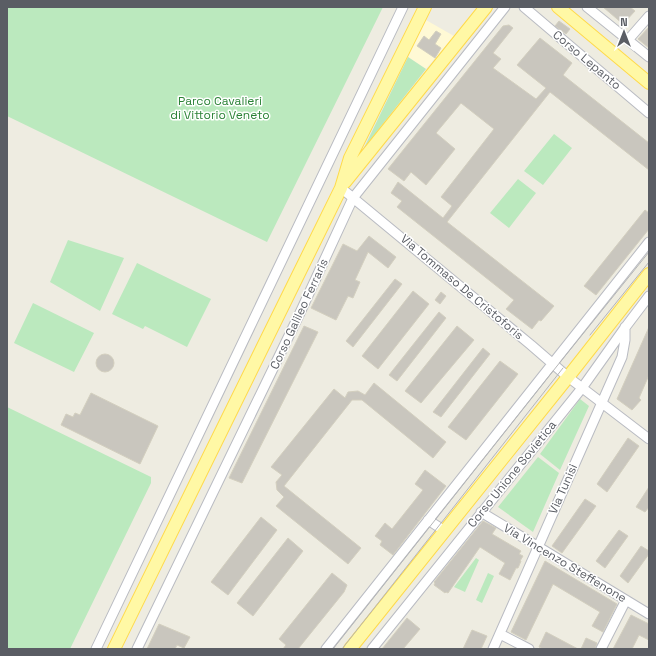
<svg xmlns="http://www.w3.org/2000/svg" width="656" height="656" viewBox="0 0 656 656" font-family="'Space Grotesk',sans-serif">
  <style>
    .commercial { fill: #fff9d5 }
    .green { fill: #bbe9be }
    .building { fill: #c9c6be; stroke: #d3cfbf }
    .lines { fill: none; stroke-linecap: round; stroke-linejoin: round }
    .minor-casing { stroke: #b9bbc2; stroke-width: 11 }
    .major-casing { stroke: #ffda4a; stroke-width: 14 }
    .minor { stroke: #fff; stroke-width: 9 }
    .major { stroke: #fff8a5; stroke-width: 12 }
    .tram { stroke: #b5b6b7; stroke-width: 1 }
    .labels { text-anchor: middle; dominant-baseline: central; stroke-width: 3; stroke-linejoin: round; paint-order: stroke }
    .street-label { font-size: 12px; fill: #5a5d64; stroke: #fff }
    .park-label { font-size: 12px; fill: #2b8236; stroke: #fff }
  </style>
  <rect width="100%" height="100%" fill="#eeece1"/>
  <path class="commercial" d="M426,20l28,16 -28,33 -18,-12z"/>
  <path class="green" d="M7,7h376l-116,235 -260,-126z
    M408,57l18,12 -62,79z
    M554,134l18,14 -29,37 -19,-14z
    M518,179l18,14 -27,35 -19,-15z
    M68,240l56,18 -24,53 -50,-29z
    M137,263l74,36 -24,48 -42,-21 -2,3 -31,-15z
    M33,303l61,30 -20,39 -60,-29z
    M580,399l9,7 -29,64 -20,-16z
    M7,407l144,70v6l-81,166h-63z
    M538,457l21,16 -26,59 -35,-25z
    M476,558l3,2 -14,32 -11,-5z
    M488,573l6,3 -12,27 -6,-3z"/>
  <path class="building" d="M603,7h27l5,4 -12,13z
    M559,21l11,8 -4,5 -11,-8z
    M509,25l4,3 -20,25 8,6 -8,9 43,31 10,-11 -29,-23 23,-27 32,25 -9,12 86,68v27l-99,-78 -103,130 107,84 -13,15 -2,-1 -7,9 -26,-20 8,-9 -117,-93 5,-6 -11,-8 7,-11 45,36 9,-12 -11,-9 53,-68 -33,-26 -25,30 19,16 -29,36 -15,-13 -7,9 -16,-12 115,-143z
    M649,27v21l-11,-9z
    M436,31l5,3 -6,10 6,4 -6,10 -18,-12 7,-10 5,4z
    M645,210l4,3v16l-53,66 -12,-9z
    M369,236l27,21 -8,11 -20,-16 -13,28 5,2 -7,16 -5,-2 -12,24 -25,-12 32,-64 14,7z
    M395,279l7,5 -49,63 -7,-6z
    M413,291l16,13 -51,65 -16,-13z
    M441,292l5,4 -6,8 -5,-4z
    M439,312l7,6 -49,63 -8,-6z
    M304,326l14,6 -76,151 -13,-5z
    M457,326l17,14 -53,63 -16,-12z
    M649,327v48l-10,23 2,2 -9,10 -15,-11z
    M483,348l7,6 -49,63 -8,-5z
    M96 363a9 9 0 1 1 18 0a9 9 0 1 1-18 0Z
    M500,361l18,13 -52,66 -18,-13z
    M374,383l72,59 -13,16 -71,-58h-10l-68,86 77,62 -13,16 -72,-58 8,-9 -7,-7 -1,-8 6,-7 -11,-8 63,-78 11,9 3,-6 10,-1 7,4z
    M91,393l67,33 -18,38 -79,-39 5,-11 7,3 2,-4 5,2z
    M628,438l11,8 -32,46 -10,-8z
    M425,470l21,16 -53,69 -13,-10 2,-4 -7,-5 10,-13 7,6 31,-39 -8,-6z
    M649,487v20l-4,5 -9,-5z
    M585,499l11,7 -34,47 -10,-7z
    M261,517l16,13 -49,65 -17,-13z
    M483,521l13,7 -4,6 29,17 -2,3 4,2 -3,5h1l-3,7h-2l-6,12 -11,-6 6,-11 -25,-16 -32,46 -2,-1 -1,1 -11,-8 1,-2 -1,-1z
    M619,530l9,6 -23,32 -9,-7z
    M288,538l15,13 -50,65 -16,-13z
    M641,546l8,5v3l-21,29 -8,-7z
    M545,561l72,43 -14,28 -11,-6 8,-14 -47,-28 -27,56 -15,-8z
    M332,573l15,12 -3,7 -46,57h-15l3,-4 -7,-6z
    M631,615l18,9v16l-10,-5 -7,14h-19z
    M407,618l13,11 -17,20h-21z
    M159,624l31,13 -6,11 -7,-3 -2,4h-28z
    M472,630l15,6 -6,13h-18z
    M546,632l32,17h-35l-4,-2z
    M586,638l11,5 -2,6h-14z"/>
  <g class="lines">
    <defs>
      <path id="minor" d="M524,7l125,106
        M587,7l62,50
        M628,40l21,-24
        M341,188l190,157 37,32 81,62
        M481,512l168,102
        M428,520l17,11
        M500,634l29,15
        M96,649l307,-642
        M137,649l162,-334 54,-117 152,-191
        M326,649l323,-407
        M372,649l210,-261 42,-59 25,-33
        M493,649l129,-292 3,-17v-13
        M601,649l25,-49"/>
      <path id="major" d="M558,7l91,76
        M345,182l141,-175
        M114,649l227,-461 9,-30 75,-151
        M350,649l218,-272 81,-103"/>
    </defs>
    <use href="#minor" class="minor-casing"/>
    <use href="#major" class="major-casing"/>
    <use href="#minor" class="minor"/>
    <use href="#major" class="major"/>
    <path class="tram" d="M590,335l59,-73
      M333,649l224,-283 92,-114
      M342,649l221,-281"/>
  </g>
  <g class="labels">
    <g class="street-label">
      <text transform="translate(587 60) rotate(40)">Corso Lepanto</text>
      <text transform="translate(462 287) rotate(40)">Via Tommaso De Cristoforis</text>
      <text transform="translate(299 314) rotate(-65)">Corso Galileo Ferraris</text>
      <text transform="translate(512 474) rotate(-51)">Corso Unione Sovietica</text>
      <text transform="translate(563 489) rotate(-66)">Via Tunisi</text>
      <text transform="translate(565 563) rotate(31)">Via Vincenzo Steffenone</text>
    </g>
    <g class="park-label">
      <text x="220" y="101">Parco Cavalieri<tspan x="220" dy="14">di Vittorio Veneto</tspan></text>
    </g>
  </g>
  <rect width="656" height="656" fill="none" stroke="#5a5d64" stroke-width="16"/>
  <g transform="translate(624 32)" stroke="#ffffff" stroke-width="3" paint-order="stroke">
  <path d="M0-3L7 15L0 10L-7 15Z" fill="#5a5d64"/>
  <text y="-6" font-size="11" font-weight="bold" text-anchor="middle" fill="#5a5d64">N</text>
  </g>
</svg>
